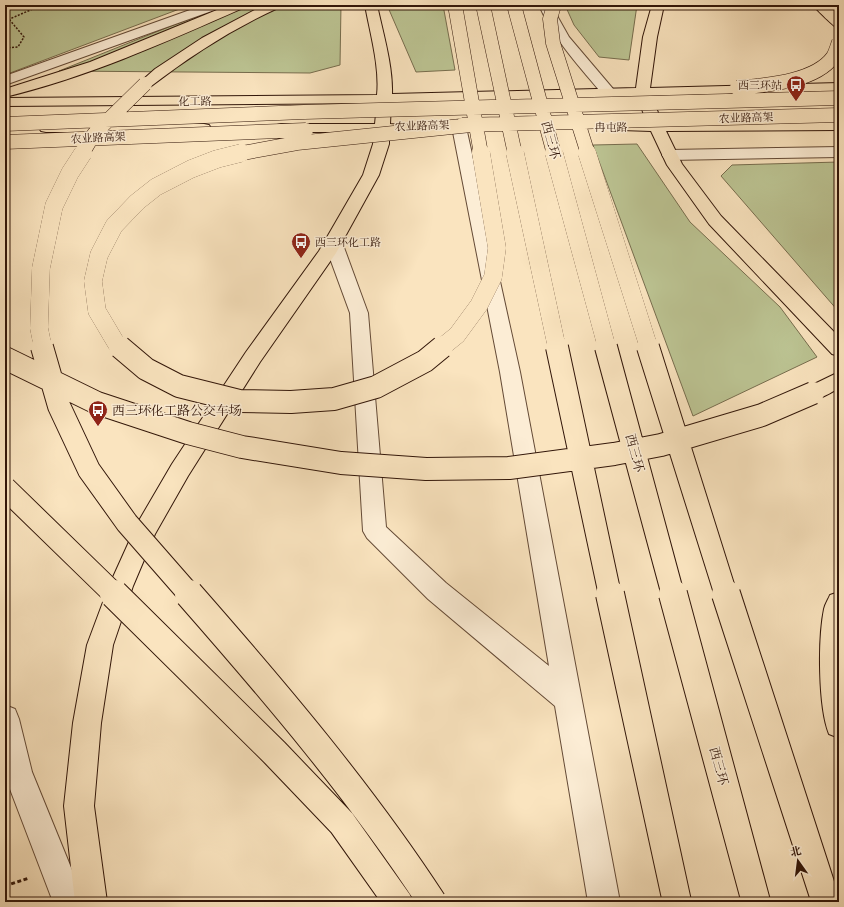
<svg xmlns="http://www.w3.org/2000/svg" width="844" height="907" viewBox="0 0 844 907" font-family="'IM FELL French Canon','Noto Serif SC',serif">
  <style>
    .green { fill: #bcc493; stroke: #776d4e }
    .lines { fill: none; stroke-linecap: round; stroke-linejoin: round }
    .minor-casing { stroke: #644a36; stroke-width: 2 }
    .major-casing { stroke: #321609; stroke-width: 2 }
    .highway-casing { stroke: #321609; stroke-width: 2 }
    .path-far1 { stroke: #321609; stroke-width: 1.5; stroke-dasharray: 2 1.5; stroke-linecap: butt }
    .path { stroke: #321609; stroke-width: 3; stroke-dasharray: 4 2.5; stroke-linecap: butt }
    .minor { fill: #fcedd5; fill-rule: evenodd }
    .major { fill: #fae4bf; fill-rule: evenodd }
    .highway { fill: #fae4bf; fill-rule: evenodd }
    .highway-bridge-far3-casing { stroke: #321609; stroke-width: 15; stroke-linecap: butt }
    .highway-bridge-far2-casing { stroke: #321609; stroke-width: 18; stroke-linecap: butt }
    .highway-bridge-far1-casing { stroke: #321609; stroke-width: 24; stroke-linecap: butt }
    .highway-bridge-casing { stroke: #321609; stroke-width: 30; stroke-linecap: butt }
    .highway-bridge-far3 { stroke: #fae4bf; stroke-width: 14 }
    .highway-bridge-far2 { stroke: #fae4bf; stroke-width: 18 }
    .highway-bridge-far1 { stroke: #fae4bf; stroke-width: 22 }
    .highway-bridge { stroke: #fae4bf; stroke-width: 28 }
    .labels { text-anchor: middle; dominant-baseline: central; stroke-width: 3; stroke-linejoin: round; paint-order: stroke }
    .far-poi-label { font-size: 11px; fill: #321609; stroke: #fcedd5; text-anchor: end }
    .far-street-label { font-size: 11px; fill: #321609; stroke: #fcedd5 }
    .street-label { font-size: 13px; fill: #321609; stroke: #fcedd5 }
    .poi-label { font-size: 13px; fill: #321609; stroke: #fcedd5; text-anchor: start }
  </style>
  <rect width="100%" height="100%" fill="#fae4bf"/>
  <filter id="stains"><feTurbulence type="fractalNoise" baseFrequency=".005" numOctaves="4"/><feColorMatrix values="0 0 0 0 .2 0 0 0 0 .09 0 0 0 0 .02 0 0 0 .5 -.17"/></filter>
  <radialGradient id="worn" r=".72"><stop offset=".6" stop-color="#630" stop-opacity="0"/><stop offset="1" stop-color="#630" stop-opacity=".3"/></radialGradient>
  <path class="green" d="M5,5h185l-180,68h-5z
    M223,5h118l-1,60 -30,8 -251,-2z
    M387,5h56l12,65 -39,2z
    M565,5h72l-8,55 -30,-3 -25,-32z
    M637,144l53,78 90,85 37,50 -124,59 -100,-271z
    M839,162v150l-118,-136 11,-11z"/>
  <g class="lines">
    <defs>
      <path id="minor" d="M204,5h18l-2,3 -215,77v-9z
        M539,5h12l18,32 45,53 2,3 -2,3 -5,1 -5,-1c-24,-29 -50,-56 -65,-91z
        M459,123l5,1 2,3 54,245 100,530h-32l-33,-196 -127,-107 -61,-61 -4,-7 -13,-218 -26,-71 3,-4 6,-1 6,1 3,4 26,71 18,214 60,56 103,83 -49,-294 -48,-245 2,-3z
        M839,147v10l-169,3 -6,-2 -2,-3 2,-3 6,-2z
        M5,705l10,4 4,10 13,53 53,130h-32l-48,-126z"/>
      <path id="major" d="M365,5h12c6,28 16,61 15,89l244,-6 7,-51 9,-32h12l-7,32 -7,51 189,-5v8l-188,5 11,26h177v8l-173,1 16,33 39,52 118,121v19l-7,-2 -123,-130 -42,-59 -16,-34 -30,-1 -2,-3 2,-3 26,-2 -10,-25 -246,6 -1,21 11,1 2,3 -2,3 -12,1v12l-10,31 -43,78 -76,109 -72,114 -33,58 -22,52 -20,59 -12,78 -7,83 13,96h-32l-11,-96 9,-83 14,-78 22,-59 28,-62 35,-60 74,-112 73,-101 44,-76 10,-31 1,-12h-92l-5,-1 -2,-3 2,-3 5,-1h93l2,-21 -372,3v-8l372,-3c3,-28 -7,-62 -12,-90z
        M46,124h158l5,1 2,3 -2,3 -5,1h-158l-5,-1 -2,-3 2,-3z"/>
      <path id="highway" d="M229,5h16l-2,3c-77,34 -155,69 -238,89v-8l85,-27z
        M264,5h16l-2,3c-46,21 -88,48 -128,79l-5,1 -5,-1 -2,-3 17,-15 47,-31z
        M813,5c19,0 26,4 26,24 -4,-1 -23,-20 -26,-24z
        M839,372v16c-11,6 -21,14 -33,10l-3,-5 3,-5z
        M839,592v146l-10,-4c-11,-27 -11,-96 -5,-125 1,-5 4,-9 6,-14z"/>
    </defs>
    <use href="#minor" class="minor-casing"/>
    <use href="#major" class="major-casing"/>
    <use href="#highway" class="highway-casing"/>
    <path class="path-far1" d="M5,21l37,-16
      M5,48l13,-1 6,-10 -15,-18"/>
    <path class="path" d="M5,886l24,-8"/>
    <use href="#minor" class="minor"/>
    <use href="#major" class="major"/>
    <use href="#highway" class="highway"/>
    <defs>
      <path id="highway-bridge-far3" d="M455,5l26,149
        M483,5l32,149
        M514,5l40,149
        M554,5l-4,14 3,24 35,111
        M737,88c29,-3 78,-6 96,-31 3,-5 4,-10 6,-15
        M5,124l299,-12 535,-14
        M462,125l377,-10
        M5,142l301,-12
        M82,154l12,-20 51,-50
        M237,154l60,-11 174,-18"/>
      <path id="highway-bridge-far2" d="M515,153l42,195
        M554,153l53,195
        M587,153l62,195
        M43,348l-4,-20 2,-60 13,-62 16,-33 13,-20
        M122,348l-6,-5 -19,-32 -4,-30 6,-26 15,-29 23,-24 19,-15 35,-18 26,-10 24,-6
        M441,348l16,-13 22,-30 14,-28 4,-29 -16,-95"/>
      <path id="highway-bridge-far1" d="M42,347l17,59 30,64 38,53 63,72
        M120,347l26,22 33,17 60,15 52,1 43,-3 42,-12 49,-26 17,-14
        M557,347l53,248
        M606,347l67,248
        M648,347l78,248
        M5,358l92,45 91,30 54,14 99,16 85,6 83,-1 105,-14 47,-9 101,-30 51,-22
        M5,488l110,107"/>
      <path id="highway-bridge" d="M114,594l160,158 68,71 56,79
        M189,594c86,98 172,199 243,308
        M610,594l67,308
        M673,594l83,308
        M726,594l100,308"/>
    </defs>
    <use href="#highway-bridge-far3" class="highway-bridge-far3-casing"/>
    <use href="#highway-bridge-far2" class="highway-bridge-far2-casing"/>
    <use href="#highway-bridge-far1" class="highway-bridge-far1-casing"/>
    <use href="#highway-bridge" class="highway-bridge-casing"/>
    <use href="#highway-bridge-far3" class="highway-bridge-far3"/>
    <use href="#highway-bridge-far2" class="highway-bridge-far2"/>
    <use href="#highway-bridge-far1" class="highway-bridge-far1"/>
    <use href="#highway-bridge" class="highway-bridge"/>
  </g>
  <defs>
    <symbol id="bus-pin" viewBox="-11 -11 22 30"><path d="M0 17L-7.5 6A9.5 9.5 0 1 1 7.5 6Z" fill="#8f2418" stroke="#fcedd5"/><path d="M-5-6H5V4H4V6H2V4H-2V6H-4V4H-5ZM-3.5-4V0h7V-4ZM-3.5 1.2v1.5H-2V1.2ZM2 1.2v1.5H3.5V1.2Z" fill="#fff"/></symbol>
  </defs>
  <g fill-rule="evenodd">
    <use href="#bus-pin" x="785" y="74" width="22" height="30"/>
    <use href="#bus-pin" x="290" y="231" width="22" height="30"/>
    <use href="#bus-pin" x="87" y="399" width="22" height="30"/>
  </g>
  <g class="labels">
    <g class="far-poi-label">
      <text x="782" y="85">西三环站</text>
      <text x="315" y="242" text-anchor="start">西三环化工路</text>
    </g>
    <g class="far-street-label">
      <text x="195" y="101">化工路</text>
      <text transform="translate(746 118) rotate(-2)">农业路高架</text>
      <text transform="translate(422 126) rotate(-2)">农业路高架</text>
      <text x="611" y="127">冉屯路</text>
      <text transform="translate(98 138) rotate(-3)">农业路高架</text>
    </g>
    <g class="street-label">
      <text transform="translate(551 140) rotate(75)">西三环</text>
      <text transform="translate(635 453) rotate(75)">西三环</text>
      <text transform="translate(719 766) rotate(75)">西三环</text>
    </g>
    <g class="poi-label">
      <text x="112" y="410">西三环化工路公交车场</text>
    </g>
  </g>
  <rect width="844" height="907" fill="none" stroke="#fae4bf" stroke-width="20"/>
  <rect x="6" y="6" width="832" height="895" fill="none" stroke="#321609" stroke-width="2"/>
  <rect x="10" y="10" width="824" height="887" fill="none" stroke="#321609"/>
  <g transform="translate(798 861) rotate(346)" stroke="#fcedd5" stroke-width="3" paint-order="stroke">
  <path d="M0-3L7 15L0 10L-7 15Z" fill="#321609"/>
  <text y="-6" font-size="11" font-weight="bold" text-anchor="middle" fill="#321609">北</text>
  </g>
  <rect width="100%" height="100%" filter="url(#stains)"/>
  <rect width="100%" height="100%" fill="url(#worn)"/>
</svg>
